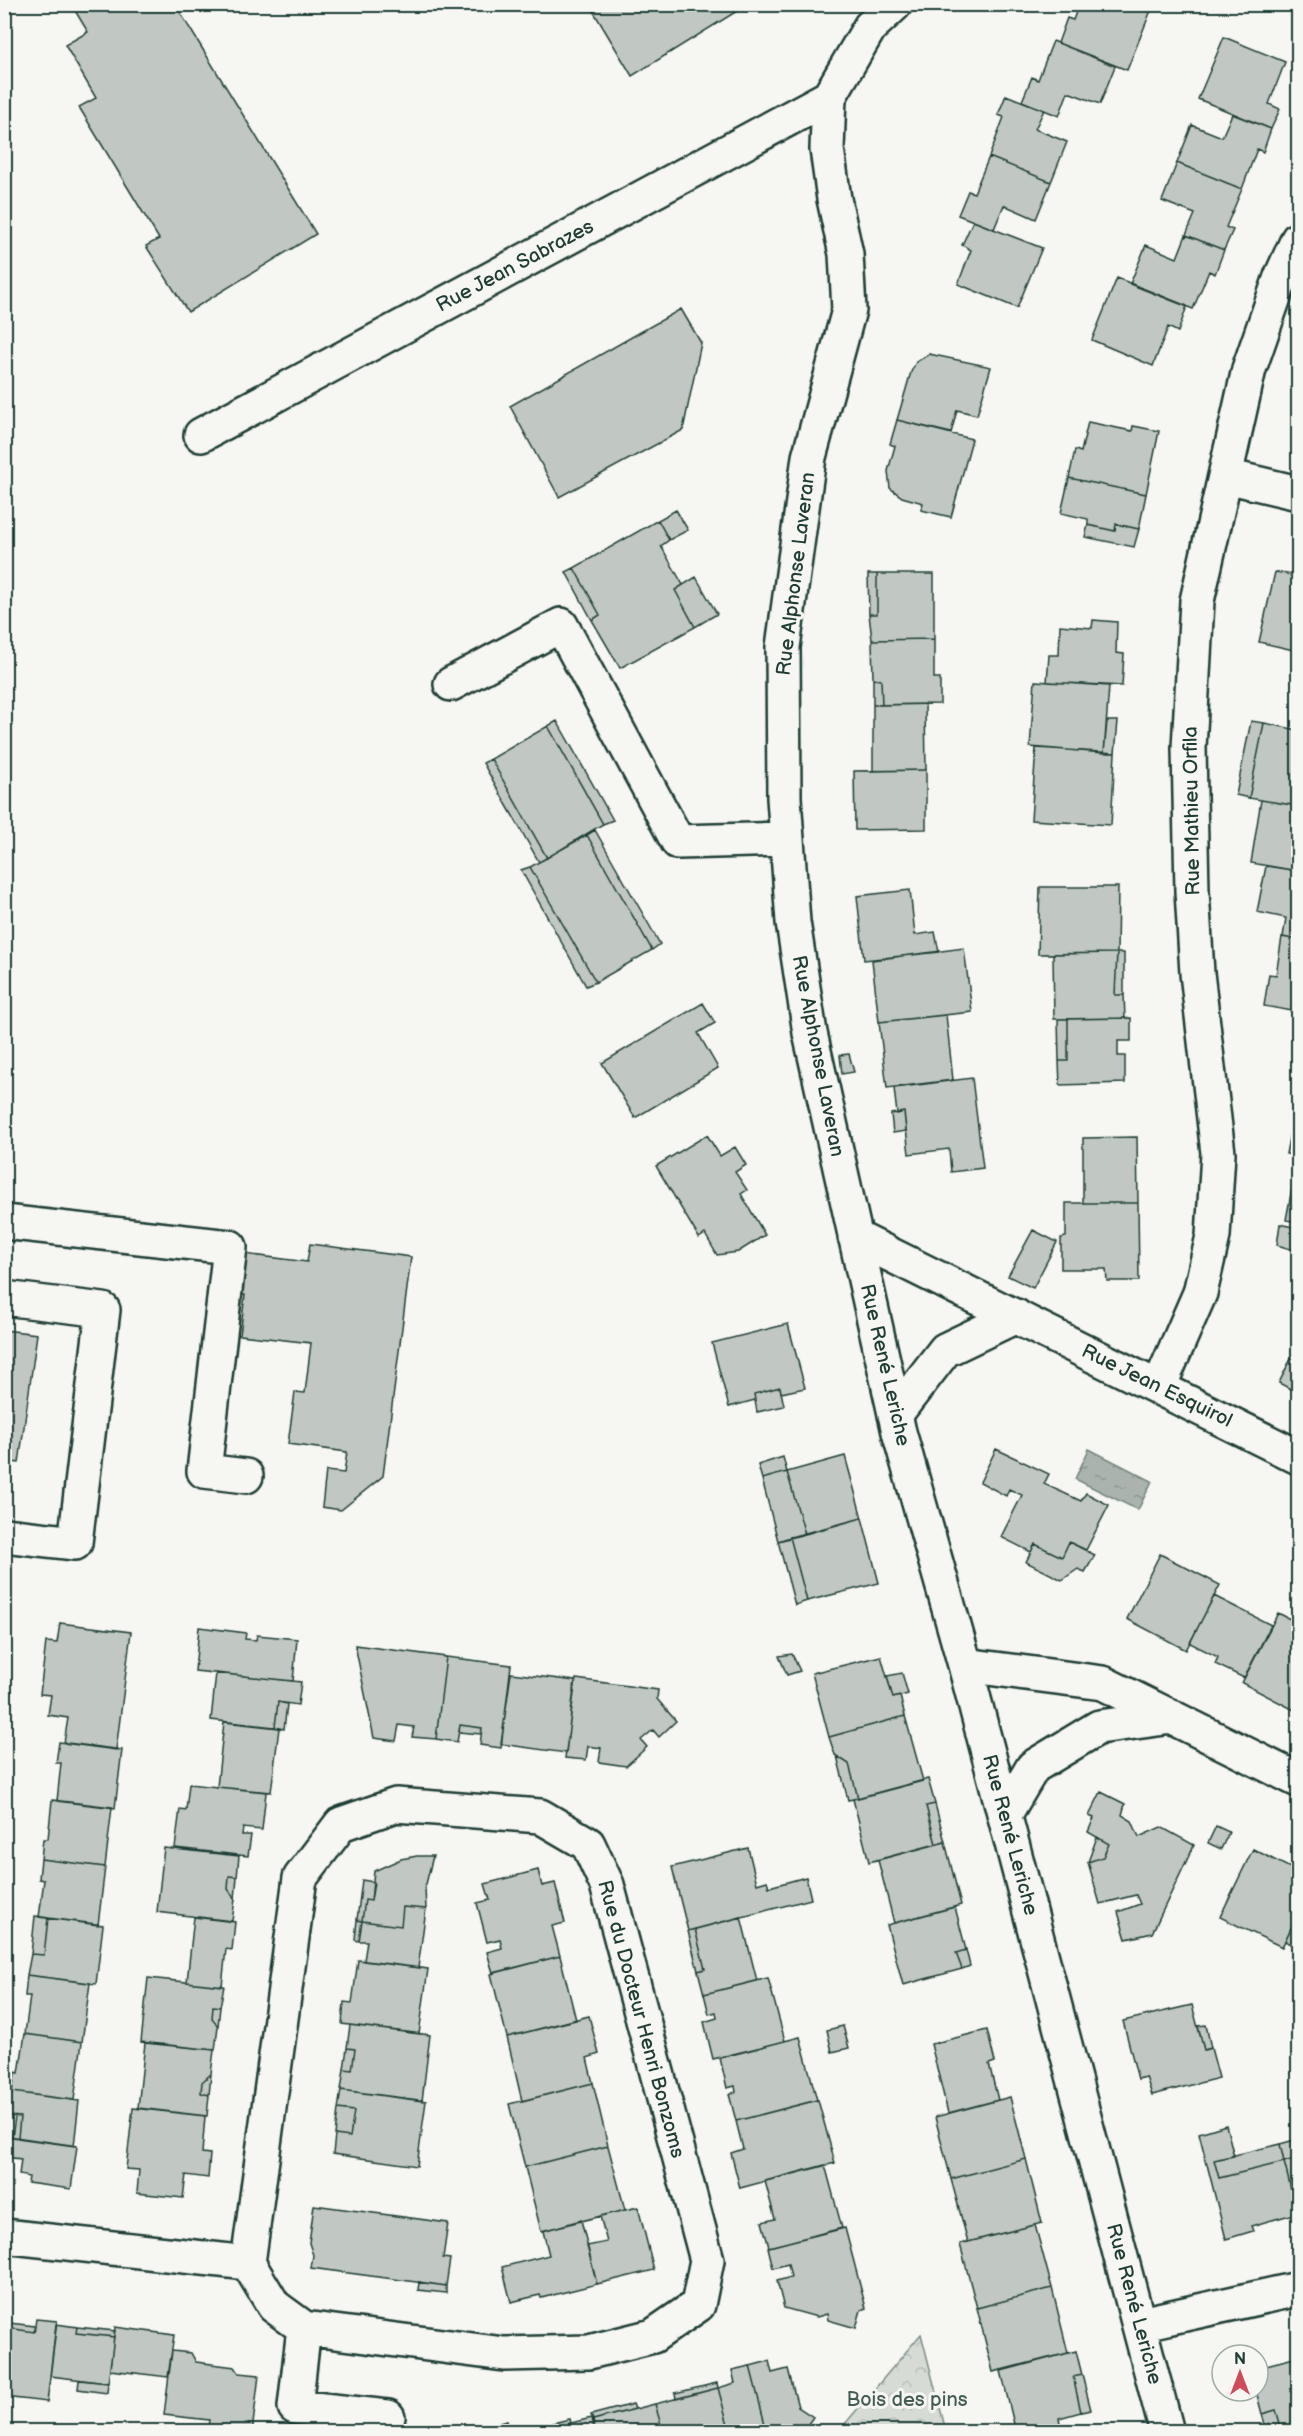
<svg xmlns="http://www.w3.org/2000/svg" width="1303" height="2436" viewBox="0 0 1303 2436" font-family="'Balsamiq Sans',sans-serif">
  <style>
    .forest { fill: url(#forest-crowns); stroke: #7a8c85; stroke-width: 1.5 }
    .water { fill: url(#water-ripples); stroke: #72847d; stroke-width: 1.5 }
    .building { fill: #c1c8c3; stroke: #1f3d34; stroke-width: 1.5 }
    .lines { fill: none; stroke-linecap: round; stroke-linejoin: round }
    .minor-casing { stroke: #1f3d34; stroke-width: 38 }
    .minor { stroke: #f6f6f2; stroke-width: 33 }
    .labels { text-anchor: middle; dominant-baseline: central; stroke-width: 6; stroke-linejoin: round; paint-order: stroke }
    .street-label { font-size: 20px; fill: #1f3d34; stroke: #f6f6f2 }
    .park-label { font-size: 20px; fill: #445d54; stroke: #f6f6f2 }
  </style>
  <defs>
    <pattern id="forest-crowns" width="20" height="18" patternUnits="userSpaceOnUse" patternTransform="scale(1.5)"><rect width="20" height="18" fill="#d6dbd6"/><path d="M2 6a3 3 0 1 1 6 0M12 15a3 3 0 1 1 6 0" fill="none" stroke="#b7bdb8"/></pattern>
    <pattern id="water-ripples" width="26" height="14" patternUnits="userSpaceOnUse" patternTransform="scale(1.5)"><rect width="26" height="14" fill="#aab3ae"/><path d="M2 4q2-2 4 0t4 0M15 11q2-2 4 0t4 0" fill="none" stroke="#8a938e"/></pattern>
  </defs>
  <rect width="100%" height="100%" fill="#f6f6f2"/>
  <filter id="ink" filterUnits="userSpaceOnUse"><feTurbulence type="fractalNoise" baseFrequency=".0167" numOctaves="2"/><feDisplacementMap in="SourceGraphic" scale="12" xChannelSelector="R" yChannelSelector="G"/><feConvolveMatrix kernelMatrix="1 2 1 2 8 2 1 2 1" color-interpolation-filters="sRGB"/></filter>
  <g filter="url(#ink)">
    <path class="forest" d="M921,2334l25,97h-107z"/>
    <path class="water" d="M1089,1449l63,32 -14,29 -63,-31z"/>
    <path class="building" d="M71,4h104l141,230 -128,78 -42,-66 13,-7 -80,-132 17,-9 -31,-53 23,-13z
      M589,4h151l2,4 -110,68z
      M1079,4h64l9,4 -25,62 -69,-27 9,-25 6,2z
      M1224,37l61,25 -16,42 11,5 -9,20 -73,-30z
      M1053,41l62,25 -15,38 -32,-12 -9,24 -37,-15 10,-24 6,3z
      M1006,95l38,15 -9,19 32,13 -16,40 -62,-25 15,-40 -6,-2z
      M1232,114l39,15 -8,23 -6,-3 -15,40 -65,-26 15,-38 30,12z
      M989,157l62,25 -15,37 -32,-14 -10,24 -36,-14 10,-24 6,2z
      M1177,163l65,26 -16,38 7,3 -9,20 -38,-15 9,-21 -33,-13z
      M973,221l69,27 -25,60 -59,-24 13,-34 -9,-5z
      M1186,235l38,15 -9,24 -6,-3 -16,38 -63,-25 16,-39 31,13z
      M1117,278l70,28 -9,26 -10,-5 -15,39 -61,-26z
      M681,309l20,34 -18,87 -124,67 -49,-91z
      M929,354l62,13 -14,48 -20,-5 -6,23 -54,-13 14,-48 5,-10z
      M897,420l75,19 -21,78 -30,-7 2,-7 -21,-6 -12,-9 -2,-17 7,-25 -5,-2z
      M1088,422l44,9 1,-5 26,5 -13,63 -77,-16 6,-28 6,2z
      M1069,478l77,16 -7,35 -23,-5 -1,7 -27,-6v-6l-27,-6z
      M676,510l12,20 -19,10 -11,-20z
      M658,520l11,20 -8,6 22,39 -8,5 20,37 -75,41 -28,-48 8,-5 -26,-47z
      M1116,524l23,5 -5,18 -49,-10 3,-12 27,6z
      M574,568l26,47 -8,5 -26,-48z
      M1275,572l23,4v75l-39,-9z
      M868,574h9v40h-8z
      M877,574h57v65l-62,1 -3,-26h8z
      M696,577l21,37 -22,13 -20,-37z
      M1093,620l24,2 -1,31 8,1 -2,32 -75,-4 2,-27h10l1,-30 32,3z
      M934,639v39h6v26l-58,1 -1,-25 -8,-1 -1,-39z
      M873,679l8,1 1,25h-9z
      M1035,681l74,5 -5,67 -74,-6z
      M925,704l1,66 -53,1v-66z
      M557,721l56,99 -10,4 -55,-98z
      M1107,721h11l-3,32h-11z
      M1251,721l13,2 -15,75 -13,-3z
      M1264,723l34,7v76l-49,-8z
      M548,726l55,98 -56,34 -56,-99z
      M1036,748l79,5 -4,72 -80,-5z
      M491,759l56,99 -8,4 -56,-99z
      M926,770v59l-71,1 -1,-59z
      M1261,800l37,6v65l-47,-8z
      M595,830l65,114 -8,6 -65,-115z
      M587,835l65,115 -56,32 -66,-115z
      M1266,866l32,5v69l-15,-3 3,-19 -29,-6z
      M530,867l66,115 -10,4 -65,-116z
      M1040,887h78l-1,66 -79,1z
      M910,890l5,45 20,-3 4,20 -75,8 -7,-64z
      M1282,937l16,3v72l-34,-6 5,-32 7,1z
      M964,948l8,64 -93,10 -7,-62z
      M1117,953l-2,42h9l1,23 -71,1 -1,-65z
      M1117,953h7v42h-9z
      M703,1003l12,20 -17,10 20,35 -83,50 -33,-55z
      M946,1015l7,65 -66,8 -8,-66z
      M1131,1018v23h-13v15h7v27l-65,2 -1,-24h9v-42z
      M1058,1019h10v42h-9z
      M849,1054l5,18 -12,2 -2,-19z
      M972,1078l11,90 -32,4 -2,-23 -40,5 -5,-42 -7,2 -3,-26z
      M1298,1091v65l-12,-2z
      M904,1112l2,19 -13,2 -2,-19z
      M707,1135l13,21 15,-9 11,18 -11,7 12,18 -6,4 24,41 -27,17 -21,3 -12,-21 -6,4 -43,-72z
      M1137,1137l1,66h-55v-65z
      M1298,1156v66l-12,-2z
      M1066,1203h72l1,78h-32l-1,-12h-45v-31l5,-1z
      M1280,1224l18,4 -1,23 -20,-6z
      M1033,1230l24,12 -24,46 -25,-12z
      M310,1244l101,13 -28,219 -42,34 -19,-3 4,-36 18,2 3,-21 -59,-8 7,-52 10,1 6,-50 -71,-8 5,-40h-6l5,-41 63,8z
      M788,1324l17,64 -24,5 -1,-6 -26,7 1,6 -26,7 -17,-64z
      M4,1330l33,4 -18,129 -15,-2z
      M1298,1344v49l-19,-10z
      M780,1387l4,19 -27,6 -3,-18z
      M996,1449l53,25 -5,10 37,17 5,-8 23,12 -23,45 -17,-8 -7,15 -27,-13 -4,8 -30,-15 21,-42 -13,-6 -3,7 -26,-14z
      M845,1456l17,62 -57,16 -18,-62z
      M783,1457l4,15 -25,7 -4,-14z
      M787,1472l18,62 -27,7 -16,-62z
      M862,1518l17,65 -72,18 -17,-64z
      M790,1537l17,64 -12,4 -17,-64z
      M1069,1542l26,13 -10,17 -7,-3 -16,11 -36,-18 9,-18 27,13z
      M1160,1554l60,31 -34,65 -59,-31z
      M1214,1596l57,29 -27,53 -29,-14 3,-7 -28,-14z
      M1278,1613l20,10v89l-56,-29z
      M60,1623l71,9 -15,118 -52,-7 4,-25 -20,-3 3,-20 -11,-1 6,-52 11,1z
      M199,1627l47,6 -1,6 11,1 1,-5 40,4 -4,42 -98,-10z
      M355,1645l91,12 -10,82 -24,-2 2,-10 -15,-2 -3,16 -22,-3z
      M792,1654l8,17 -13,4 -8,-19z
      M881,1656l12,42 7,-2 5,20 -76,21 -17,-64z
      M446,1657l65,8 -10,83 -21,-3 2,-17 -22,-3 -3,17 -21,-3z
      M216,1673l85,9 -3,23 -20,-3 -3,25 -64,-7z
      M511,1673l64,8 -9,72 -65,-9z
      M902,1673l6,21 -15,4 -6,-22z
      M576,1679l82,11 -1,9 19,22 -17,16 -6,-7 -12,10 6,7 -21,19 -27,-4 2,-14 -13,-2 -2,14 -21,-2z
      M278,1702l9,2 -3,25 -9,-2z
      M905,1716l18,65 -65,17 -9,-34 -14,-9 -6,-18z
      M224,1722l55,6 -8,64 -54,-5z
      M460,1725l22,3 -1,6 -22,-2z
      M59,1742l63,8 -7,58 -58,-7 4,-38h-5z
      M837,1756l12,8 9,34 -10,2z
      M928,1779l7,25 -9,2 10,38 -67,18 -16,-63z
      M189,1784l77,8 -4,38 -19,-2 -1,7h9l-3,21 -73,-8 5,-39 6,1z
      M1101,1792l24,12 -3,11 10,6 7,16 22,-10 33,18 -42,88 -26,6 -8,-27 22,-8 -4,-9 -36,9 -12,-42 15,-5 6,-13 -21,-12 6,-14 -5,-2z
      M52,1800l60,7 -7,60 -64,-8 2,-20h5z
      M935,1804l10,38 -9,2 -10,-38z
      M1216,1826l13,6 -8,17 -13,-6z
      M1097,1837l12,7 -6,13 -15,5z
      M945,1842l16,63 -67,18 -16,-63z
      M164,1848l75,8 -2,21 -8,-1 -1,13 7,10 -3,22 -75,-9z
      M748,1848l9,36 10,-3 2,6 37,-10 5,22 -123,32 -16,-64z
      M1253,1849l41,21 4,-2v45l-16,34 -62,-30z
      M417,1856h16l-8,32 1,21 -23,-2 -2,19 -39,-5 3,-21 6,1 3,-30 27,-12z
      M41,1859l64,8 -7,58 -59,-8 5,-37 -5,-1z
      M538,1870l4,16 13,-3 10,40 -13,3 8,30 -67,17 -6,-21 15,-4 -2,-9 -13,3 -10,-39 13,-3 -5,-16z
      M229,1876l8,1 -2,22 -7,-10z
      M362,1880l12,2 -3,19 -6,-1 -3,21 -5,-1z
      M403,1907l23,2 -8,59 -54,-7 3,-20h-8l3,-20 39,5z
      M955,1907l11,43 -10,3 6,16 -59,16 -16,-60z
      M1298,1913v36l-13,-8z
      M35,1916l13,2 -4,37 -13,-1z
      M194,1917l41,5 -3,28 -6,-1 -4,37 -35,-4z
      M741,1917l16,64 -53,13 -6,-23 7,-2 -10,-40z
      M48,1918l55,7 -7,59 -69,-9 4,-21 13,1z
      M357,1920l5,1 -3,20 -4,-1z
      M695,1929l10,40 -7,2 -10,-40z
      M966,1950l4,16 -8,3 -6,-16z
      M560,1956l16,64 -69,17 -16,-63z
      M358,1960l70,9 -9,65 -77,-10 2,-22 8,1z
      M27,1975l63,8 -8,59 -57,-8 5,-38h-5z
      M148,1978l76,8 -4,21 -7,-1 -1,13 6,7 -3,24 -74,-8z
      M768,1978l17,63 -72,18 -9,-37 13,-4 -1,-6 -7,2 -5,-20z
      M1192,2005l12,45 7,-2 8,30 -67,17 -6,-18 -8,2 -15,-58z
      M213,2006l7,1 -2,19 -6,-7z
      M589,2016l10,38 -12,4 6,25 -71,18 -15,-64z
      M350,2025l80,10 -8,66 -81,-11 3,-21 8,1 3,-21 -8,-1z
      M1206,2025l5,23 -7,2 -6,-24z
      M843,2026l6,22 -17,4 -5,-22z
      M987,2030l8,32 -6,2 9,36 -50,13 -17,-69z
      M25,2034l57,8 -8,58 -62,-8 3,-20 4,1z
      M800,2037l17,63 -81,21 -7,-27 7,-2 -1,-6 -8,2 -7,-30z
      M145,2043l69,7 -3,24 -9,8 -1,11 8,2 -2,21 -69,-8z
      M347,2048l8,1 -3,21 -8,-1z
      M211,2074l-2,21 -8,-2 1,-11z
      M593,2083l15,63 -83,21 -16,-63z
      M341,2090l85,11 -9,65 -84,-12 2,-19 15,2 4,-26 -16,-2z
      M12,2092l67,9 -5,45 -56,-8 2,-21 -11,-1z
      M1010,2097l16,62 -75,20 -16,-62z
      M818,2100l17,63 -95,25 -9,-35 12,-4 -7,-28z
      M133,2108l72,8 -3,37 8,1 -2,24 -22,-3 -3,23 -46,-5 2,-23 -13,-1z
      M338,2109l16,2 -4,26 -15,-2z
      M15,2117h5l-2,21 -6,-1z
      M1226,2125l8,31 -20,4 5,18 65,-16 13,51 -46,13 2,5 -27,8 -27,-106z
      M8,2136l69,10 -6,43 -43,-6 1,-6 -10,-2 2,-16 -16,-2z
      M1298,2139v19l-14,4 -4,-18z
      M1280,2144l4,18 -65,16 -5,-18z
      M608,2146l17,64 -84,21 -16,-64z
      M1298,2158v55h-1l-13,-51z
      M1026,2159l16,64 -74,19 -17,-63z
      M825,2165l17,63 -73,19 -7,-25 13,-3 -10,-38z
      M314,2205l134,18 -5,35 7,1 -4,27 -135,-18 2,-13 -4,-12z
      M638,2207l16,63 -57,14 -10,-38 20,-4 -7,-26z
      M581,2220l16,64 -56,14 -1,-3 -29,7 -9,-35 47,-12 -6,-24z
      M1035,2225l17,63 -75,20 -17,-64z
      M845,2228l21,80 -5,2 -5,18 -28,-8 -1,-6 -10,3 -33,-9 -7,-27 14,-4 -3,-13 -15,4 -5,-21z
      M419,2282l27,4v7l-28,-3z
      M1052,2288l16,65 -75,19 -16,-64z
      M4,2314l5,1 -1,13 26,4 2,-13 21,2 -10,81 -43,-5z
      M9,2323l26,3 -1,6 -26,-4z
      M56,2324l21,3 -1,6 38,4 -6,46 -58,-7z
      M77,2327l38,4 -1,6 -38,-4z
      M115,2327l59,8 -6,42 -58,-7z
      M172,2351l19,2 5,9 39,5 4,6 20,2 -7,57 -44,-4 1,-8 -45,-5z
      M1076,2351l6,24 -9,2 8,35 -22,6 2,10 -15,4h-30l-15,-61z
      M1298,2357v75h-16l-6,-22 -14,4 -6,-23 2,-24z
      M769,2361l3,12 16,-4 10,38 15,10 -10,14 -36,1 -17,-66z
      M750,2366l17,66h-37l-12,-44 17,-5 -3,-13z
      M1082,2375l9,35 -10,2 -8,-35z
      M79,2380l29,3 -1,10 -29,-4z
      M717,2383l1,5 -42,11 -1,-6z
      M718,2388l12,44h-67l-8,-28z
      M633,2404l2,5 -42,11 -2,-5z
      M655,2404l8,28h-68l-2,-12z
      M1276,2410l6,22h-15l-5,-18z
      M592,2418l3,14h-56l32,-9z
      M570,2419l1,4 -32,9h-12v-3z
      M507,2421l3,11h-21l-1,-6z"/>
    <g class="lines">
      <defs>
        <path id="minor" d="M895,4l-25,23 -41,70 -2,52 7,50 12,55 3,56 -40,147 -26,190 1,151 9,124 17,111 89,399 66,233 202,767
          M201,435l628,-338
          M1226,476l72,17
          M451,684l110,-59 117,217 108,-3
          M4,1222l226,25 -26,224 42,5
          M855,1237l443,220
          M4,1298l99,12 -28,233 -71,-8
          M1159,1387l41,-94 13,-57 5,-83 -21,-180 -5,-82 -3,-143 8,-147 52,-232 32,-92 17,-38
          M895,1415l50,-65 71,-34
          M965,1665l138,18 195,97
          M396,1805l144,11 48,28 19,41 100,375 -9,45 -45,31 -64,16 -85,2 -200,-26 -30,-22 -26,-43 52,-385 41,-54z
          M1005,1814l28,-47 66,-40 73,-10
          M4,2236l244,27
          M1140,2324l158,-35
          M304,2328l-9,79 93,10"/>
      </defs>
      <use href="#minor" class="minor-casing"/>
      <use href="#minor" class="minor"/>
    </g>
  </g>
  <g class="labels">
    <g class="street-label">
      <text transform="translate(515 266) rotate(-28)">Rue Jean Sabrazes</text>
      <text transform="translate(796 574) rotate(-83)">Rue Alphonse Laveran</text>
      <text transform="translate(1192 811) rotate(-91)">Rue Mathieu Orfila</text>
      <text transform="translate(818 1056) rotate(79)">Rue Alphonse Laveran</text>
      <text transform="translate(885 1365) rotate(77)">Rue René Leriche</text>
      <text transform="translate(1157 1386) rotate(26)">Rue Jean Esquirol</text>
      <text transform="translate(1010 1835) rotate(75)">Rue René Leriche</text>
      <text transform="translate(641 2019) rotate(75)">Rue du Docteur Henri Bonzoms</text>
      <text transform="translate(1134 2304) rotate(75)">Rue René Leriche</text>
    </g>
    <g class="park-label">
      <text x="907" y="2400">Bois des pins</text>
    </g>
  </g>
  <rect width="1303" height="2436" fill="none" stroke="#f6f6f2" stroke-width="24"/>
  <rect x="12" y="12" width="1279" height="2412" fill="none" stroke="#1f3d34" stroke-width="2" filter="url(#ink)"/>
  <g transform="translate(1240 2373)"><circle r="28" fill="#f6f6f2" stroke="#a0aca6" stroke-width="1.5"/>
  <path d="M0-4.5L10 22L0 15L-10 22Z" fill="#d1495b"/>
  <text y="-9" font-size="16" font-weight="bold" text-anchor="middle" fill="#1f3d34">N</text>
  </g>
</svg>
